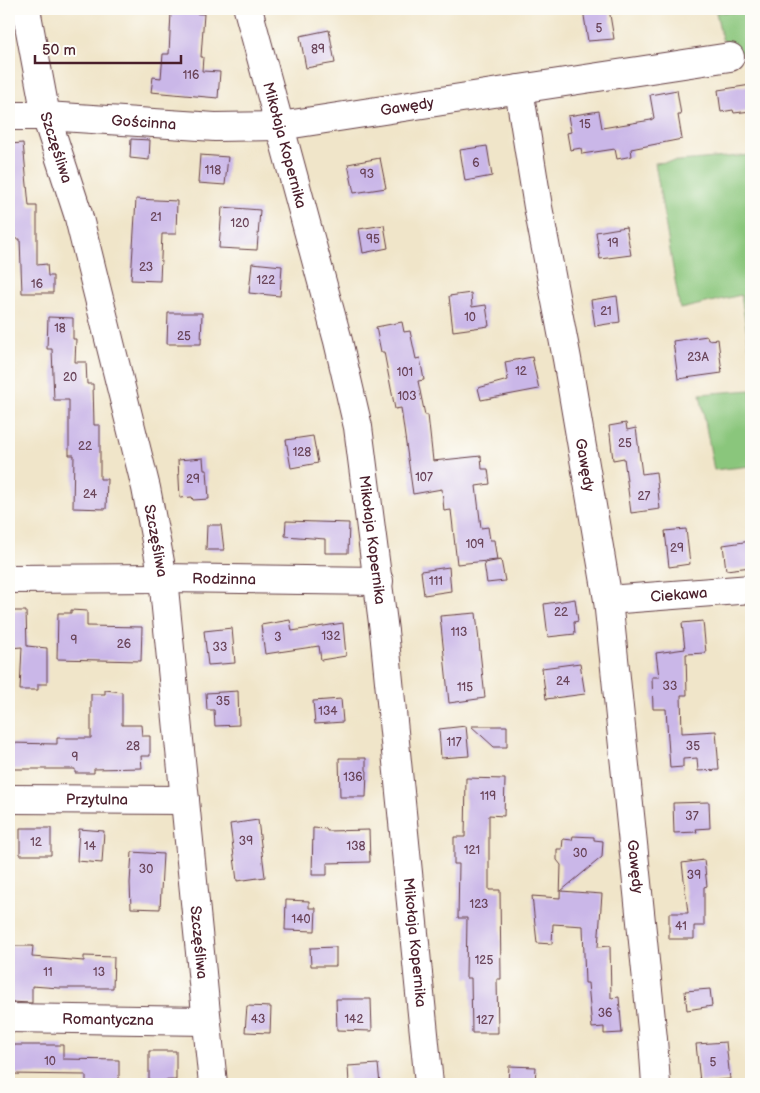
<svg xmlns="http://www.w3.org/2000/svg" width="760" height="1093" viewBox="0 0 760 1093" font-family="'Balsamiq Sans',sans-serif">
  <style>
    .green { fill: #8ac67c; stroke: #6a7254 }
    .building { fill: #cab7e8 }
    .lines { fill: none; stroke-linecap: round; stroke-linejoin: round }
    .minor-casing { stroke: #633d43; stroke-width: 30 }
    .minor { stroke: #fff; stroke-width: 28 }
    .labels { text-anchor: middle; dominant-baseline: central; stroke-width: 4; stroke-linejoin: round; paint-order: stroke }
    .number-label { font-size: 12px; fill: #6a455a }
    .street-label { font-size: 15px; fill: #4a1f2b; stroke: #fdfcf7 }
  </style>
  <rect width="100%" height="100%" fill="#fdfcf7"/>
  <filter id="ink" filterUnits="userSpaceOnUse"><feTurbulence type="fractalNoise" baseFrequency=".02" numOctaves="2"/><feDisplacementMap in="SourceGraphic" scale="10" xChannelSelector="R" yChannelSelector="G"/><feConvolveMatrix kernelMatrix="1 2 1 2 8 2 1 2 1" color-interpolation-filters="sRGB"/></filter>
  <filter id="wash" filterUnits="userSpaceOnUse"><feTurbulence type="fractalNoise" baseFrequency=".0096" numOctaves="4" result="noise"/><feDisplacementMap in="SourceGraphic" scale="20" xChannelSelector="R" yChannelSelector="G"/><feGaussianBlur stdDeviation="1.12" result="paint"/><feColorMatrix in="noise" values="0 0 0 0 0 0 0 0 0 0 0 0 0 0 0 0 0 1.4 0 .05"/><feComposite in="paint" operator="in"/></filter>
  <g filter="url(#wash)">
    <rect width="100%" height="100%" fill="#f0e5c9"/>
    <path class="green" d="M751,11v48h-2l-27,-20 -6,-27 33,1z
      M751,155v204l-10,-64 -61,14 -25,-146z
      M751,390v76l-37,4 -14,-76z"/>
    <g id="blocks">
      <path class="building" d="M588,9h21l5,30 -26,2 -4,-25z
        M171,12l33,2 -3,43h2l-1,14 18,1 -2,26 -67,-6 2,-15 8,1 2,-24h6z
        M329,30l6,33 -29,5 -6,-32z
        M751,85v26l-17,2 -1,-3 -12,2 -3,-22z
        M677,90l4,25h-3l4,24 -51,10 1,7 -15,3 -2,-10 -33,5 -1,-6 -11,2 -3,-17 4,-1 -3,-16 31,-5 3,17 49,-8 3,-2 -4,-23z
        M131,139l19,1 -1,20 -19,-2z
        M23,143l6,63h8v59l10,-1 1,12h5v17h-31l-2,-54h-11v-95z
        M487,146l5,30 -27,5 -5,-31z
        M200,155l28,2 -3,28 -27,-2z
        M380,158l6,30 -32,5 -6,-29z
        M136,199l41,2 -1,33h-14l-2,47 -29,-1z
        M222,207l38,3 -3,40 -38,-2z
        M384,225l4,23 -25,5 -4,-24z
        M626,227l5,28 -31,4 -4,-27z
        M252,263l30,3 -2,30 -31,-3z
        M471,293l1,14 14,-2 3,21 -36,5 -4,-35z
        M617,296l3,26 -25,4 -4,-26z
        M168,313h34l-1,31h-34z
        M48,317l25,1v21h3l-1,23h11l1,22h6l1,41h6v54h7l-1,30 -33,-1 1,-53h-5v-55h-15l-2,-51h-5z
        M402,322l2,10 6,-1 6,28 4,-1 4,22 -6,1 7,34h3l5,46 48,-5 1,13h6l2,15 -14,2 5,42 7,-1 2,13h4l3,20 -40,4 -6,-54 -7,1 -2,-22 -29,5 -12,-86 -6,1 -11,-57h-3l-5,-25z
        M707,336l1,4 10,-1 4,34 -44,6 -5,-38z
        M532,357l7,32 -58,11 -3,-12 30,-8 -3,-18z
        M626,423l1,7 9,-2 6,46 14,-2 4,37 -29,4 -7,-55 -11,2 -4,-34z
        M313,436l5,27 -27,5 -5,-28z
        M203,458l1,12h3l2,29 -16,1 -1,-3 -12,1 -2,-38z
        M286,521l63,2 -1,30h-23v-14l-40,-3z
        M207,525h14l3,25h-18z
        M686,529l4,35 -21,3 -4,-36z
        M751,541v26l-25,3 -3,-25z
        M501,560l4,21 -18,2 -3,-20z
        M449,567l2,24 -27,4 -3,-24z
        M575,599l3,22 -4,1 1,12 -27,3 -4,-33z
        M71,610l16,1v15l55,1 -1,34 -84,-2 1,-46h13z
        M9,611h17l1,35 20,2v36h-9v6h-18l2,-43 -13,1z
        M476,613l9,85 -36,5 -9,-87z
        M290,620l2,11 51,-8 3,33 -25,4 -2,-14 -54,8 -4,-29z
        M703,621l3,32 -20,1 1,41h-6l1,38 34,-2 3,39 -21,1 -1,-13 -14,1v8l-13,1 -4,-59h-13l-1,-32h7l-3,-24 29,-4 -3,-26z
        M232,628l3,35 -27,2 -4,-34z
        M580,663l5,31 -39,5 -4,-31z
        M105,690l17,2v33h19l1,11h8v20h-9l1,12 -48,1v4h-19v-4h-66v-26l48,1v-6h34v-44h14z
        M238,691l1,34 -24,1 -1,-16h-7l-1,-17z
        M341,699l2,23 -28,2 -2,-23z
        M466,726l3,30 -28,2 -2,-29z
        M471,726h36v21h-13z
        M339,758h27v12l1,1 -1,26h-26z
        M466,778l39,1 -1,37 -15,-1v75h11l1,89h-4l1,54h-26l-1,-55h-5l1,-60h-9l1,-54h-5v-27h11z
        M709,802l1,26 -14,1 1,3 -23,1 -1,-30z
        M258,820l7,57 -28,4 -7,-57z
        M20,828h31v27h-31z
        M313,828l14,1v2l42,-1 1,32 -43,1v12h-15z
        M79,829l25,2 -2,32 -25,-2z
        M573,836l21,1v3l9,1 -1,16 -41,34 41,3 -4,53 12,-1 1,52 8,-1 3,36 -18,1v-7l-12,1 -4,-45h-3l-2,-57 -30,-2 -1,20 -15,-1 -5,-47 28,2 1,-33 -4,-5v-11h5l1,-10 9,1z
        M132,852l31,2 -3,55 -29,-1 -1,-25z
        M704,860l3,26 -3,1v39h-10v13h-25v-26h19l-6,-50z
        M286,900l23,1v7h7l-1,23 -30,-1z
        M9,946h24l-1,11 52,4v-5l30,1 -1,31h-54l-27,-2v17l-23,-1z
        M336,947v19h-25l-1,-18z
        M710,989l2,17 -25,4 -2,-19z
        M336,999h35l1,32 -35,-1z
        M247,1006l24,1 -1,26 -25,-1z
        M726,1042l4,37 -30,3 -4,-38z
        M9,1045h54v14l56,1v24h-33v-9l-77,-1z
        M149,1051h27v29l-27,1z
        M378,1064l2,20h-31l-1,-18z
        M509,1066l27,1 -1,17h-27z"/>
    </g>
  </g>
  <g filter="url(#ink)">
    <use href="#blocks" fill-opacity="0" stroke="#633d43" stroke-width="1"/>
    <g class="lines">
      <defs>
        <g id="minor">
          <path id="s1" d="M26,9l20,107 32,98 68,274 17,90 50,506"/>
          <path id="s2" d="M248,9l90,332 20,86 26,204 45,453"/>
          <path d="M519,89l211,-32"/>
          <path id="s3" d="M9,116h37l169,11 65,-1 239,-37 19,118 29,152 41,241 45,439 3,45"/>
          <path id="s4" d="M9,579l154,-1 216,3"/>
          <path id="s5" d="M608,600l143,-11"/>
          <path id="s6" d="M9,799l176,1"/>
          <path id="s7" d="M9,1018l197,3"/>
        </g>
      </defs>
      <use href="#minor" class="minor-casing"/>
      <use href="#minor" class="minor"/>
    </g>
  </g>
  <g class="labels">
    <g class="number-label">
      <text x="599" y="28">5</text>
      <text x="318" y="49">89</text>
      <text x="191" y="75">116</text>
      <text x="585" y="124">15</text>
      <text x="476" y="163">6</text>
      <text x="213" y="170">118</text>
      <text x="367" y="174">93</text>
      <text x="156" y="217">21</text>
      <text x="240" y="223">120</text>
      <text x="373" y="239">95</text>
      <text x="613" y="243">19</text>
      <text x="146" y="267">23</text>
      <text x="266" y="280">122</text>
      <text x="37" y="284">16</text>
      <text x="606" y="311">21</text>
      <text x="470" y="317">10</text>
      <text x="60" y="328">18</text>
      <text x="184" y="336">25</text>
      <text x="698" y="357">23A</text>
      <text x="521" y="371">12</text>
      <text x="405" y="372">101</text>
      <text x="70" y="377">20</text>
      <text x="407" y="396">103</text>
      <text x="625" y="443">25</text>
      <text x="85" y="446">22</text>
      <text x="302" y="452">128</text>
      <text x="424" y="477">107</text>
      <text x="193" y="479">29</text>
      <text x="90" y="494">24</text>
      <text x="644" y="496">27</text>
      <text x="475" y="544">109</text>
      <text x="677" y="548">29</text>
      <text x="436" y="581">111</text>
      <text x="561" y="612">22</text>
      <text x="459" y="632">113</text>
      <text x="331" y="636">132</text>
      <text x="278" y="637">3</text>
      <text x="74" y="640">9</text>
      <text x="124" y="644">26</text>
      <text x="220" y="647">33</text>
      <text x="563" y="681">24</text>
      <text x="670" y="686">33</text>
      <text x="465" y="687">115</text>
      <text x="223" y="701">35</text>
      <text x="328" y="711">134</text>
      <text x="454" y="742">117</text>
      <text x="133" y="746">28</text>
      <text x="693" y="746">35</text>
      <text x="75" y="757">9</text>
      <text x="353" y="777">136</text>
      <text x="488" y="796">119</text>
      <text x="692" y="816">37</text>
      <text x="246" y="841">39</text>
      <text x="36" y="842">12</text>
      <text x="90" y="846">14</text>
      <text x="356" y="846">138</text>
      <text x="472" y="850">121</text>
      <text x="580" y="853">30</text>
      <text x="146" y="869">30</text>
      <text x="694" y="875">39</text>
      <text x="479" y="904">123</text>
      <text x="301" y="919">140</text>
      <text x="681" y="926">41</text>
      <text x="484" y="960">125</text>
      <text x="48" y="972">11</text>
      <text x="99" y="972">13</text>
      <text x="605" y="1013">36</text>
      <text x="258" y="1019">43</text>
      <text x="354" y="1019">142</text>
      <text x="485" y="1020">127</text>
      <text x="50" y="1061">10</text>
      <text x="713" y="1062">5</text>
    </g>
    <g class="street-label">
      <text stroke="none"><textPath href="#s3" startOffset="400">Gawędy</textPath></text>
      <text stroke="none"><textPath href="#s3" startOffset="135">Gościnna</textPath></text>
      <text stroke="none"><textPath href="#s2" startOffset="141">Mikołaja Kopernika</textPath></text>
      <text stroke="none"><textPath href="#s1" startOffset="142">Szczęśliwa</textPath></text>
      <text stroke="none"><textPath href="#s3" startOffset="895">Gawędy</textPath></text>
      <text stroke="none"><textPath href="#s1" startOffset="548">Szczęśliwa</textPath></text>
      <text stroke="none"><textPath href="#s2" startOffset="546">Mikołaja Kopernika</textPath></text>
      <text stroke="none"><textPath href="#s4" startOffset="215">Rodzinna</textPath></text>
      <text stroke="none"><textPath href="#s5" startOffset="71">Ciekawa</textPath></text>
      <text stroke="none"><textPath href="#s6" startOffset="88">Przytulna</textPath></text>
      <text stroke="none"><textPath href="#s3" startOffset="1300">Gawędy</textPath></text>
      <text stroke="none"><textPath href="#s1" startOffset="952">Szczęśliwa</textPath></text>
      <text stroke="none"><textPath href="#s2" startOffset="951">Mikołaja Kopernika</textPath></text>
      <text stroke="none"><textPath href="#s7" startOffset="99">Romantyczna</textPath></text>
    </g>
  </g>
  <rect width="760" height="1093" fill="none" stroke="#fdfcf7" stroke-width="30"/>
  <path d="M35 55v8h146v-8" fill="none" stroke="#4a1f2b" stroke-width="2.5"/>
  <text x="42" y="55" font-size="15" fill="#4a1f2b" stroke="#fdfcf7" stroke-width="4" paint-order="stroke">50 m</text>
</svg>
